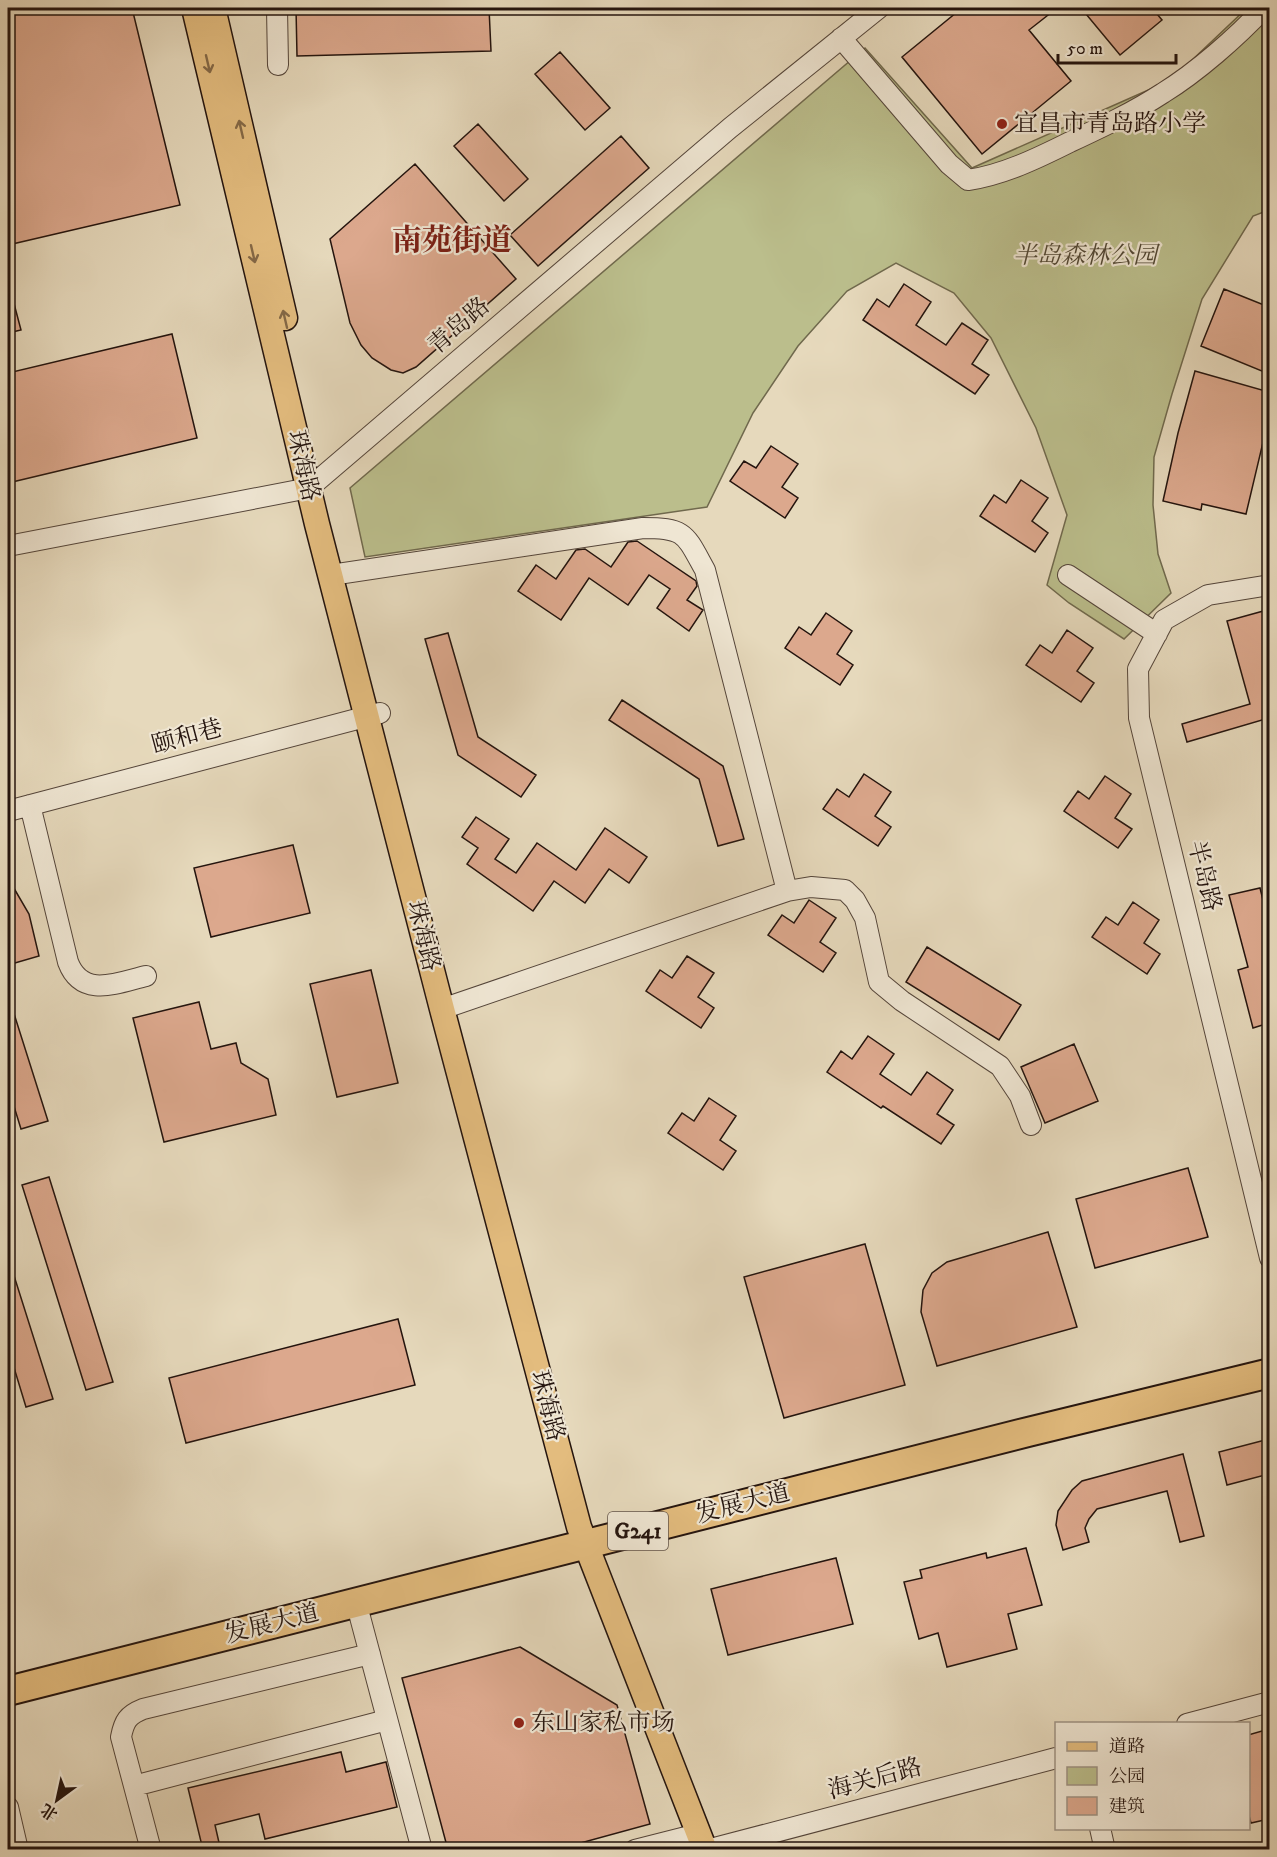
<svg xmlns="http://www.w3.org/2000/svg" width="1277" height="1857" viewBox="0 0 1277 1857" font-family="'IM FELL DW Pica','Noto Serif SC',serif">
  <style>
    .green { fill: #bbbe8c; stroke: #70694d; stroke-width: 1.5 }
    .building { fill: #dca88d; stroke: #24140e; stroke-width: 1.5 }
    .lines { fill: none; stroke-linecap: round; stroke-linejoin: round }
    .minor-casing { stroke: #54453a; stroke-width: 22 }
    .major-casing { stroke: #24140e; stroke-width: 27 }
    .highway-casing { stroke: #24140e; stroke-width: 32 }
    .minor { stroke: #efe6d3; stroke-width: 20 }
    .major { stroke: #e3bc7e; stroke-width: 24 }
    .highway { stroke: #e3bc7e; stroke-width: 28 }
    .oneway { stroke: #846846 }
    .poi-dot { fill: #8f2418; stroke: #efe6d3; stroke-width: 2 }
    .labels { text-anchor: middle; dominant-baseline: central; stroke-width: 4.5; stroke-linejoin: round; paint-order: stroke }
    .shield { fill: #efe6d3; stroke: #615349; stroke-width: 1.5 }
    .shield-label { font-size: 22px; font-weight: bold; fill: #24140e }
    .poi-label { font-size: 24px; fill: #24140e; stroke: #efe6d3; text-anchor: start }
    .park-label { font-size: 24px; font-style: italic; fill: #514734; stroke: #efe6d3 }
    .street-label { font-size: 24px; fill: #24140e; stroke: #efe6d3 }
    .district-label { font-size: 30px; font-weight: bold; fill: #7a1f14; stroke: #efe6d3 }
  </style>
  <rect width="100%" height="100%" fill="#e6d9bc"/>
  <filter id="stains"><feTurbulence type="fractalNoise" baseFrequency=".00333" numOctaves="4"/><feColorMatrix values="0 0 0 0 .2 0 0 0 0 .09 0 0 0 0 .02 0 0 0 .5 -.17"/></filter>
  <radialGradient id="worn" r=".72"><stop offset=".6" stop-color="#630" stop-opacity="0"/><stop offset="1" stop-color="#630" stop-opacity=".3"/></radialGradient>
  <path class="green" d="M1247,8h22v202l-16,6 -51,83 -30,95 -18,63 -1,48 5,49 13,39 -47,46 -55,-36 -22,-18 20,-70 -31,-87 -45,-90 -37,-45 -58,-30 -49,28 -49,55 -45,67 -46,94 -342,50 -15,-69 515,-440 107,120 199,-88z"/>
  <path class="building" d="M8,8h124l48,197 -172,40z
    M296,8h193l2,43 -194,5z
    M962,8h95l-28,22 42,51 -89,73 -80,-97z
    M1081,8h71l10,12 -42,35z
    M560,52l50,56 -25,22 -50,-56z
    M478,124l50,55 -24,22 -50,-55z
    M621,136l28,32 -111,98 -28,-31z
    M415,164l101,115 -100,88 -13,6 -12,-3 -19,-12 -11,-13 -11,-22 -20,-84z
    M904,284l27,18 -15,23 30,20 16,-22 26,17 -16,24 17,11 -14,19 -112,-74 14,-21 12,8z
    M1224,289l45,18v67l-68,-28z
    M8,296h4l9,34 -13,3z
    M172,334l25,104 -189,45v-110z
    M1195,371l74,21v25l-23,97 -44,-10 -1,6 -38,-9 15,-68z
    M771,446l27,18 -16,23 16,11 -13,20 -55,-37 14,-20 12,7z
    M1021,480l27,18 -16,23 16,12 -13,19 -55,-36 14,-21 12,8z
    M637,541l59,40 1,5 -10,14 16,10 -14,21 -32,-23 13,-19 -21,-14 -21,30 -39,-27 -28,42 -43,-29 18,-26 20,14 20,-29 9,-1 26,18 17,-25z
    M1267,610l2,9v99l-82,24 -5,-18 68,-20 -23,-83z
    M826,613l26,18 -15,23 16,11 -13,20 -55,-37 14,-21 12,8z
    M1067,630l26,18 -16,23 17,12 -13,19 -55,-37 14,-20 12,8z
    M448,633l30,104 58,38 -15,22 -63,-42 -33,-116z
    M622,700l101,66 21,73 -26,7 -19,-67 -90,-59z
    M864,774l27,18 -16,24 16,11 -13,19 -55,-37 14,-20 12,8z
    M1105,776l26,18 -16,24 17,11 -14,19 -54,-37 14,-20 11,8z
    M476,817l33,22 -14,20 21,14 21,-30 39,27 29,-42 42,29 -18,26 -20,-14 -24,34 -31,-22 -21,30 -66,-47 11,-16 -16,-11z
    M293,845l17,68 -99,24 -17,-69z
    M8,878l21,36 10,42 -31,9z
    M1260,888l9,36v99l-16,5 -15,-58 10,-3 -19,-72z
    M809,900l27,18 -16,24 16,11 -13,19 -55,-37 14,-20 12,8z
    M1133,902l26,18 -15,23 16,11 -13,20 -55,-37 14,-20 12,8z
    M927,947l94,58 -22,35 -93,-58z
    M687,956l27,17 -16,24 16,11 -13,20 -55,-37 14,-21 12,8z
    M371,970l27,113 -61,14 -27,-113z
    M8,1001h2l38,120 -27,8 -13,-42z
    M199,1002l12,47 25,-6 5,20 27,16 8,36 -112,27 -31,-124z
    M868,1036l26,18 -14,20 31,21 16,-23 26,18 -16,24 17,11 -13,19 -58,-38 -2,2 -54,-36 14,-21 11,8z
    M1074,1044l24,57 -53,22 -24,-56z
    M709,1098l27,18 -16,24 16,11 -13,19 -55,-37 14,-20 12,8z
    M1188,1168l20,69 -113,31 -19,-69z
    M49,1177l64,205 -27,8 -64,-205z
    M1048,1232l29,95 -140,39 -16,-54 2,-22 9,-17 15,-11z
    M865,1244l40,141 -121,33 -40,-141z
    M8,1263h2l43,136 -27,8 -18,-59z
    M398,1319l17,66 -229,58 -17,-65z
    M1269,1439v35l-42,11 -8,-33z
    M1183,1454l21,82 -24,6 -13,-51 -70,18 -8,10 -4,9 4,14 -26,8 -7,-25 2,-14 14,-21 10,-9z
    M1026,1548l16,57 -34,9 9,35 -70,18 -9,-34 -19,6 -15,-57 18,-4 -2,-8 66,-17 1,5z
    M836,1558l17,66 -125,31 -17,-66z
    M520,1647l97,58 33,119 -95,26h-107l-46,-172z
    M1269,1729v90l-18,4 -3,-11v-77z
    M341,1752l5,20 40,-10 11,45 -132,32 -6,-25 -44,11 5,22 -17,3 -15,-62z"/>
  <g class="lines">
    <defs>
      <path id="minor" d="M277,8l1,57
        M841,38l108,126 19,16c35,-5 70,-22 102,-38 32,-15 64,-30 93,-49 34,-21 74,-56 101,-85
        M8,546l301,-58 421,-360 149,-120
        M331,575l312,-47c43,0 42,6 62,42l82,321
        M1068,575l89,59
        M1270,585l-62,10 -44,25 -26,49 1,49 131,540
        M30,805l38,157c14,37 49,21 78,14
        M8,811l372,-98
        M442,1009l345,-118 24,-4 34,3 10,10 10,18 14,64 23,19 98,65 20,30 11,29
        M356,1602l66,248
        M1187,1724l83,-22
        M134,1786l253,-66
        M8,1807l10,43
        M1100,1828l5,22
        M151,1850l-30,-113c3,-16 7,-22 22,-28l227,-55
        M635,1850l63,-16
        M707,1850l349,-92"/>
      <path id="major" d="M194,8l123,516 125,485 137,518 126,323
        M213,8l72,310"/>
      <path id="highway" d="M8,1691l1020,-259 242,-59"/>
    </defs>
    <use href="#minor" class="minor-casing"/>
    <use href="#major" class="major-casing"/>
    <use href="#highway" class="highway-casing"/>
    <use href="#minor" class="minor"/>
    <use href="#major" class="major"/>
    <use href="#highway" class="highway"/>
  </g>
  <defs><path id="oneway-shaft" d="M-6 0H5M1.5-3L5.5 0L1.5 3" fill="none" stroke-width="1.6" stroke-linecap="round" stroke-linejoin="round" transform="scale(1.5)"/></defs>
  <g class="oneway">
    <use href="#oneway-shaft" transform="translate(208 64) rotate(77)"/>
    <use href="#oneway-shaft" transform="translate(241 129) rotate(-103)"/>
    <use href="#oneway-shaft" transform="translate(253 254) rotate(77)"/>
    <use href="#oneway-shaft" transform="translate(285 319) rotate(-103)"/>
  </g>
  <g class="poi-dot">
    <circle cx="1002" cy="124" r="6"/>
    <circle cx="519" cy="1723" r="6"/>
  </g>
  <g class="labels">
    <rect class="shield" x="608" y="1512" width="60" height="38" rx="4.5"/>
    <g class="shield-label">
      <text x="638" y="1531">G241</text>
    </g>
    <g class="poi-label">
      <text x="1014" y="124">宜昌市青岛路小学</text>
      <text x="531" y="1723">东山家私市场</text>
    </g>
    <g class="park-label">
      <text x="1085" y="256">半岛森林公园</text>
    </g>
    <g class="street-label">
      <text transform="translate(459 326) rotate(-41)">青岛路</text>
      <text transform="translate(303 466) rotate(77)">珠海路</text>
      <text transform="translate(187 737) rotate(-15)">颐和巷</text>
      <text transform="translate(1204 876) rotate(76)">半岛路</text>
      <text transform="translate(423 936) rotate(76)">珠海路</text>
      <text transform="translate(547 1406) rotate(75)">珠海路</text>
      <text transform="translate(743 1504) rotate(-14)">发展大道</text>
      <text transform="translate(272 1624) rotate(-14)">发展大道</text>
      <text transform="translate(875 1779) rotate(-15)">海关后路</text>
    </g>
    <g class="district-label">
      <text x="452" y="241">南苑街道</text>
    </g>
  </g>
  <rect width="1277" height="1857" fill="none" stroke="#e6d9bc" stroke-width="30"/>
  <rect x="9" y="9" width="1259" height="1839" fill="none" stroke="#24140e" stroke-width="3"/>
  <rect x="15" y="15" width="1247" height="1827" fill="none" stroke="#24140e" stroke-width="1.5"/>
  <rect x="1055" y="1722" width="195" height="108" fill="#efe6d3" stroke="#9e9284" stroke-width="1.5"/>
  <rect x="1067" y="1742" width="30" height="9" fill="#e3bc7e" stroke="#9e9284" stroke-width="1.5"/>
  <text x="1109" y="1752" font-size="18" fill="#24140e">道路</text>
  <rect x="1067" y="1767" width="30" height="18" fill="#bbbe8c" stroke="#9e9284" stroke-width="1.5"/>
  <text x="1109" y="1782" font-size="18" fill="#24140e">公园</text>
  <rect x="1067" y="1797" width="30" height="18" fill="#dca88d" stroke="#9e9284" stroke-width="1.5"/>
  <text x="1109" y="1812" font-size="18" fill="#24140e">建筑</text>
  <g transform="translate(57 1800) rotate(213)" stroke="#efe6d3" stroke-width="4.5" paint-order="stroke">
  <path d="M0-4.5L10 22L0 15L-10 22Z" fill="#24140e"/>
  <text y="-9" font-size="16" font-weight="bold" text-anchor="middle" fill="#24140e">北</text>
  </g>
  <path d="M1058 54v9h118v-9" fill="none" stroke="#24140e" stroke-width="3"/>
  <text x="1067" y="54" font-size="18" fill="#24140e" stroke="#efe6d3" stroke-width="4.5" paint-order="stroke">50 m</text>
  <rect width="100%" height="100%" filter="url(#stains)"/>
  <rect width="100%" height="100%" fill="url(#worn)"/>
</svg>
